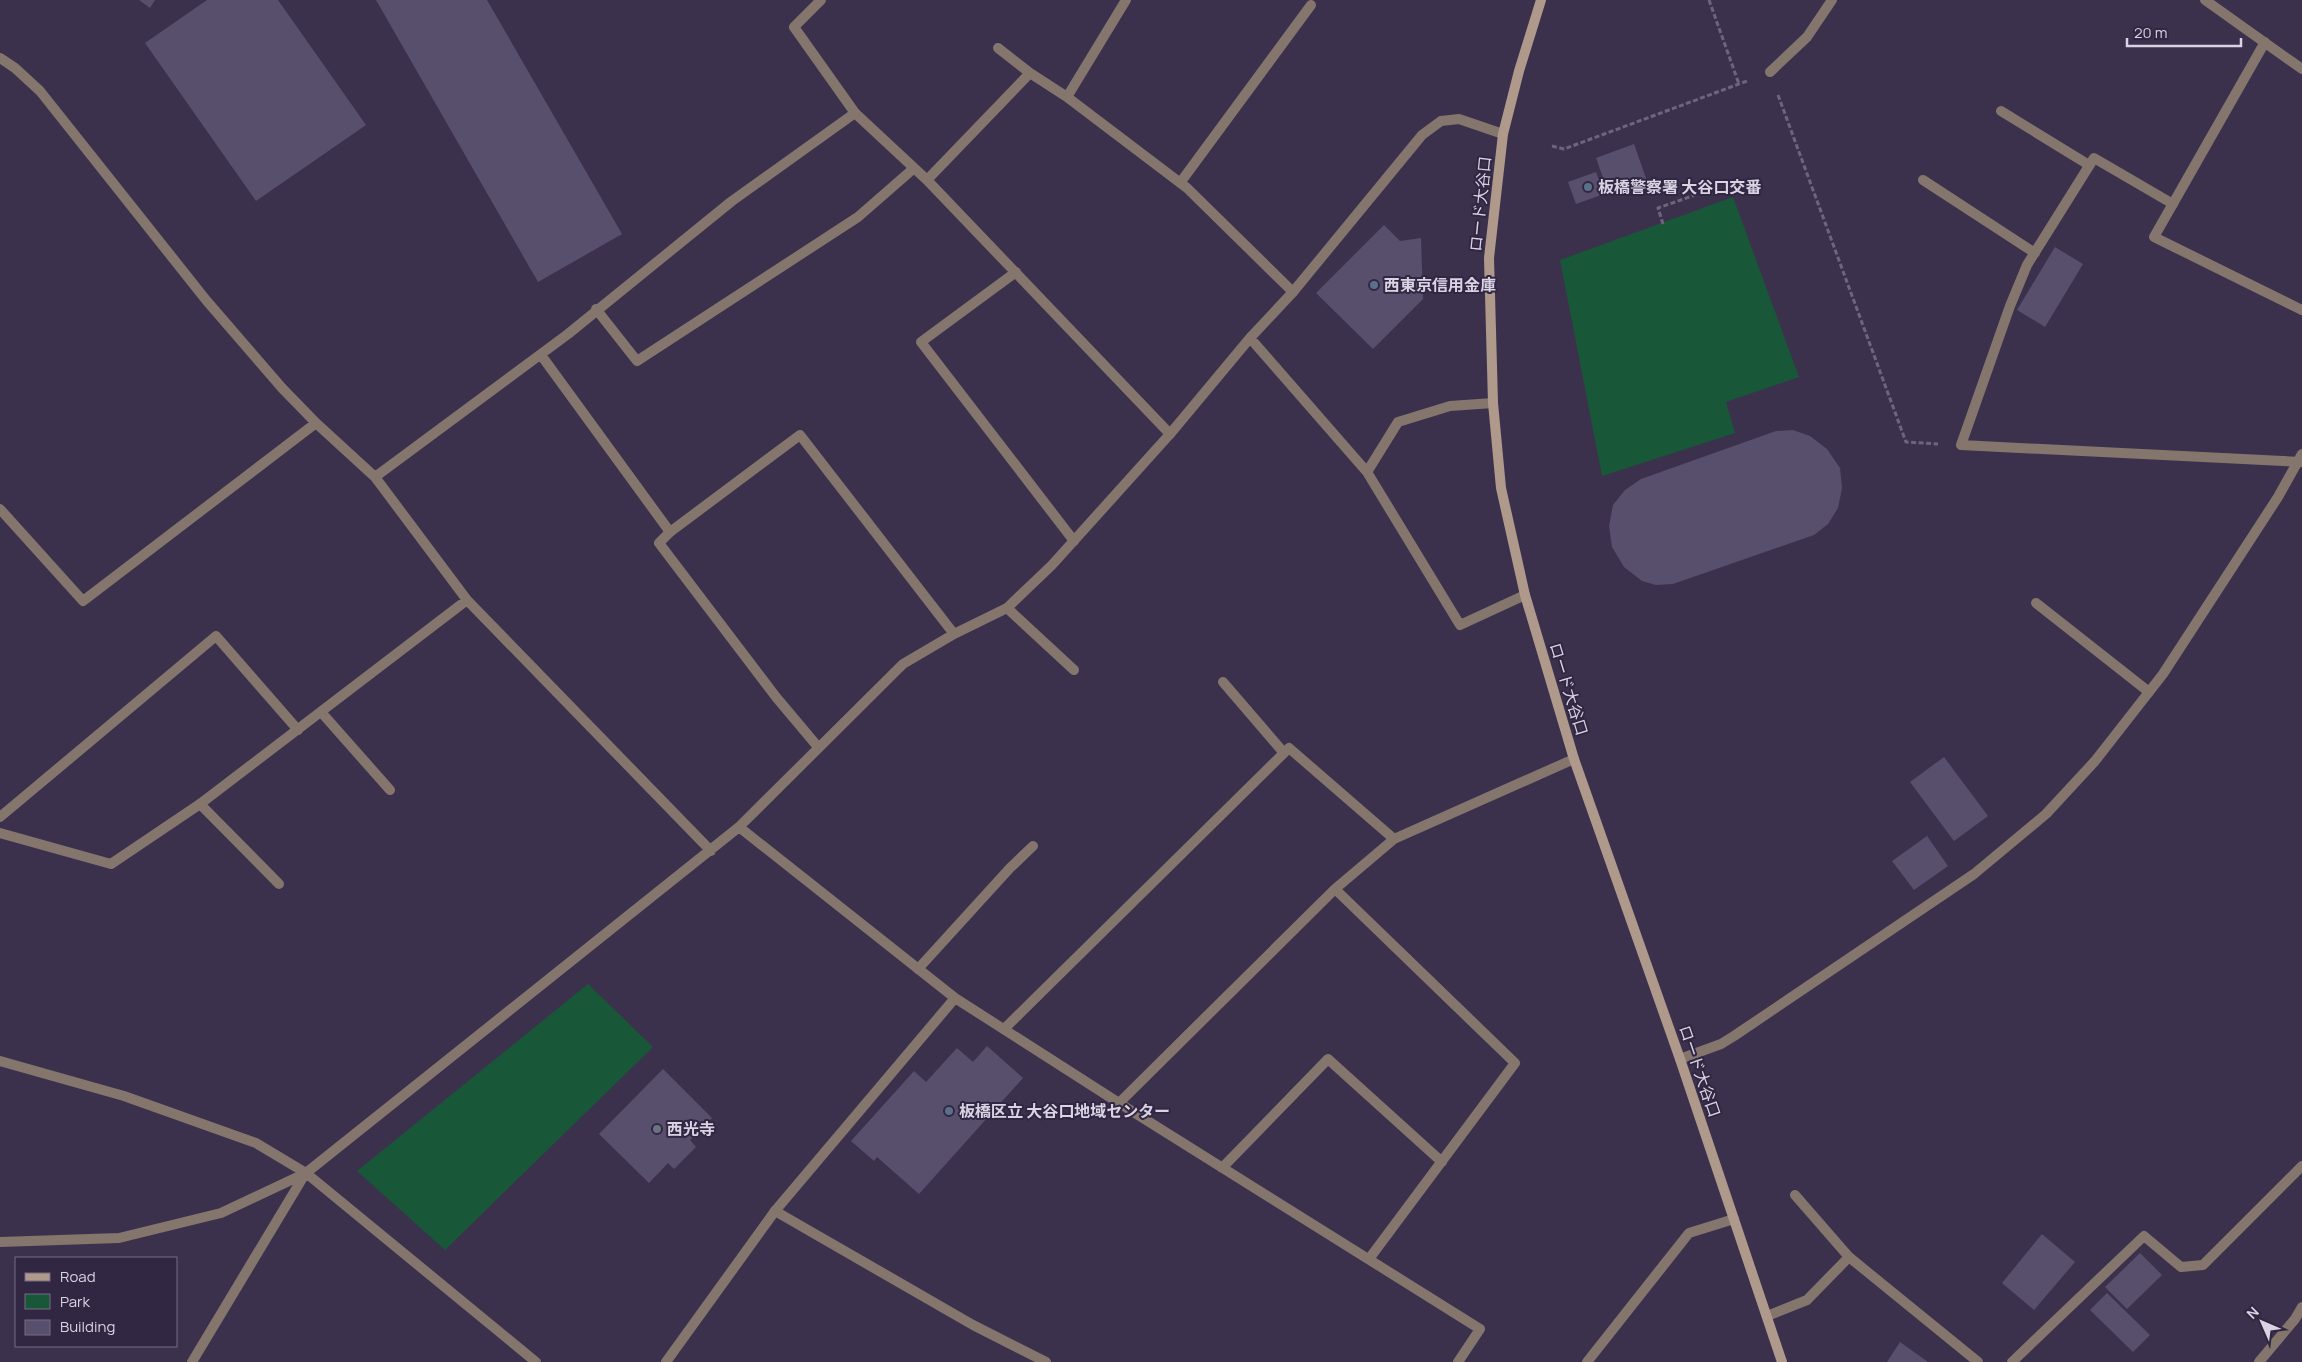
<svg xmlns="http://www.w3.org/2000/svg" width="2302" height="1362" viewBox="0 0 2302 1362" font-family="Manrope,'Noto Sans JP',sans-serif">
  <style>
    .green { fill: #195739 }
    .building { fill: #584f6d }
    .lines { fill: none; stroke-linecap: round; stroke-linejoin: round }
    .path { stroke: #6e657d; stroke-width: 3; stroke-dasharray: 5 2.5; stroke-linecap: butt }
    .lane { stroke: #84766d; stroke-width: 10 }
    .street { stroke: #84766d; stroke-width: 10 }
    .secondary { stroke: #af998b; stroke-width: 10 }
    .service-dot { fill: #5c6f8a; stroke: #322742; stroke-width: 2 }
    .worship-dot { fill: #6b7280; stroke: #322742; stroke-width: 2 }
    .labels { text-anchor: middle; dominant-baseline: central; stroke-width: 4; stroke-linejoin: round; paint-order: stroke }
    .poi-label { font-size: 16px; font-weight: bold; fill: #d9d3e4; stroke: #322742; text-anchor: start }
    .street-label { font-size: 16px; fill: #d9d3e4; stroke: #322742 }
  </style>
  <rect width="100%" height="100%" fill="#3c314d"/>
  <path class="green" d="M1733,197l66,180 -73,25 9,31 -133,43 -42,-216z
    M588,984l65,63 -208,203 -88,-79z"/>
  <path class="building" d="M139,0h16l-5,8z
    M207,0h71l88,125 -110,76 -111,-158z
    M376,0h111l135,234 -84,48z
    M1634,144l13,37 -38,14 -13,-37z
    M1596,172l8,22 -28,10 -8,-22z
    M1384,225l16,16 21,-3 2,61 -50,50 -57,-56z
    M2055,247l28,17 -38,63 -28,-17z
    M1793,430l17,6 17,13 13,19 2,20 -4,20 -10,16 -14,11 -141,49 -17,1 -14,-4 -18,-14 -12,-20 -3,-21 4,-21 12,-15 16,-11 135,-48z
    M1944,757l44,59 -34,25 -44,-59z
    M1927,836l21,30 -34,24 -22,-29z
    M987,1046l36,32 -104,116 -42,-37 -3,4 -23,-20 63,-70 12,11 31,-34 16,14z
    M663,1069l49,49 -22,22 6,7 -22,22 -6,-6 -19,20 -50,-49z
    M2042,1234l33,28 -41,48 -32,-27z
    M2140,1253l22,22 -35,34 -22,-22z
    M2107,1293l43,42 -17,17 -43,-42z
    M1900,1342l28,20h-41z"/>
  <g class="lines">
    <path class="path" d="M1709,0l30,84
      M1778,95l128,347 32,2
      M1552,146l12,3 183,-68
      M1663,224l-5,-16 60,-21"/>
    <path class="lane" d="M821,0l-27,27 61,86 72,67 243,254
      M998,48l32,25 37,24 120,91 106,104
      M1067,97l59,-97
      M2001,111l88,54
      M927,180l103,-107
      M1923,180l112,73
      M1180,183l131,-178
      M2173,204l-79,-46 -67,107 -17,41 -49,139 341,17
      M1016,272l-95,70 153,199
      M596,309l41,52 221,-144 55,-48
      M670,532l-11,11 117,154 42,50
      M2036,603l113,89
      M1007,608l67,62
      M1223,682l61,71
      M321,712l69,78
      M200,804l79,80
      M0,817l216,-181 82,94
      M1335,889l180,174 -146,196
      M918,969l92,-101 23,-22
      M1004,1029l285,-281 105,91
      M1222,1168l106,-109 114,103
      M775,1211l198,114 73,37
      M1458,1362l22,-33 -361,-226 216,-214 59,-50 180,-80
      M1587,1362l102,-129 45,-14
      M2259,1362l36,-43 7,-12"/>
    <path class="street" d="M2205,0l97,69
      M2265,42l-111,195 148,73
      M0,58l15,10 25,23 166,209 76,88 34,35 59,54 92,123 244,251
      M1770,72l37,-35 25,-37
      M1250,338l117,134 93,153 65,-30
      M541,355l129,177 130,-97 154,199
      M1367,472l31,-50 52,-16 43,-3
      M375,477l193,-143 164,-133 123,-88
      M0,509l83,92 233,-178
      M739,827l216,171 164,105
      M0,833l111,31 89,-60 267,-204
      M1680,1059l41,-15 13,-8 240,-162 72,-60 49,-53 68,-87 115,-177 24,-43
      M0,1061l124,35 132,47 50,30 230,189
      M1795,1195l54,62 129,105
      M0,1242l119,-4 102,-25 85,-40 433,-346 164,-163 51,-30 53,-26 45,-43 118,-131 80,-96 43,-46 129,-157 19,-14 18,-2 44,15
      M1767,1316l40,-16 42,-43
      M192,1362l113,-188
      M666,1362l109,-151 180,-213
      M2012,1362l132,-126 37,31 22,-2 99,-99"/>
    <path class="secondary" d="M1541,0l-22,71 -16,63 -14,124 4,145 8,85 24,107 49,164 106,300 102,303"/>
  </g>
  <g class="service-dot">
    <circle cx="1588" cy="187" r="5"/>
    <circle cx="1374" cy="285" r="5"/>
    <circle cx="949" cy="1111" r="5"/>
  </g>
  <circle class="worship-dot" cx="657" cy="1129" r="5"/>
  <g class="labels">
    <g class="poi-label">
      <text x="1598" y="187">板橋警察署 大谷口交番</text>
      <text x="1384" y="285">西東京信用金庫</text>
      <text x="959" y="1111">板橋区立 大谷口地域センター</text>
      <text x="667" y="1129">西光寺</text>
    </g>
    <g class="street-label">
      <text transform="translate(1480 204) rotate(-84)">ロード大谷口</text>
      <text transform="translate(1569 689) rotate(73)">ロード大谷口</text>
      <text transform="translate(1700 1071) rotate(71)">ロード大谷口</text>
    </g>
  </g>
  <rect x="15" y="1257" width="162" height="90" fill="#322742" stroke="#756c83"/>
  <rect x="25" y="1273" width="25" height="8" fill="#af998b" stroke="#756c83"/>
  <text x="60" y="1282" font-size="15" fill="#d9d3e4">Road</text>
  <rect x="25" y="1294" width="25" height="15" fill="#195739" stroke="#756c83"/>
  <text x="60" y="1307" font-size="15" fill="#d9d3e4">Park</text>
  <rect x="25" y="1320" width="25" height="15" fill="#584f6d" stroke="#756c83"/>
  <text x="60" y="1332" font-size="15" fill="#d9d3e4">Building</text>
  <g transform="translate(2262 1322) rotate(315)" stroke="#322742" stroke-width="4" paint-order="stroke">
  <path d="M0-4L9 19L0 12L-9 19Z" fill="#d9d3e4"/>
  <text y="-8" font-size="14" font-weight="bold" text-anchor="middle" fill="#d9d3e4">N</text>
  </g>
  <path d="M2127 38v8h114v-8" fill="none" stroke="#d9d3e4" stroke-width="2.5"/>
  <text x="2134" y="38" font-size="15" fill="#d9d3e4" stroke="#322742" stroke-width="4" paint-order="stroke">20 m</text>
</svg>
